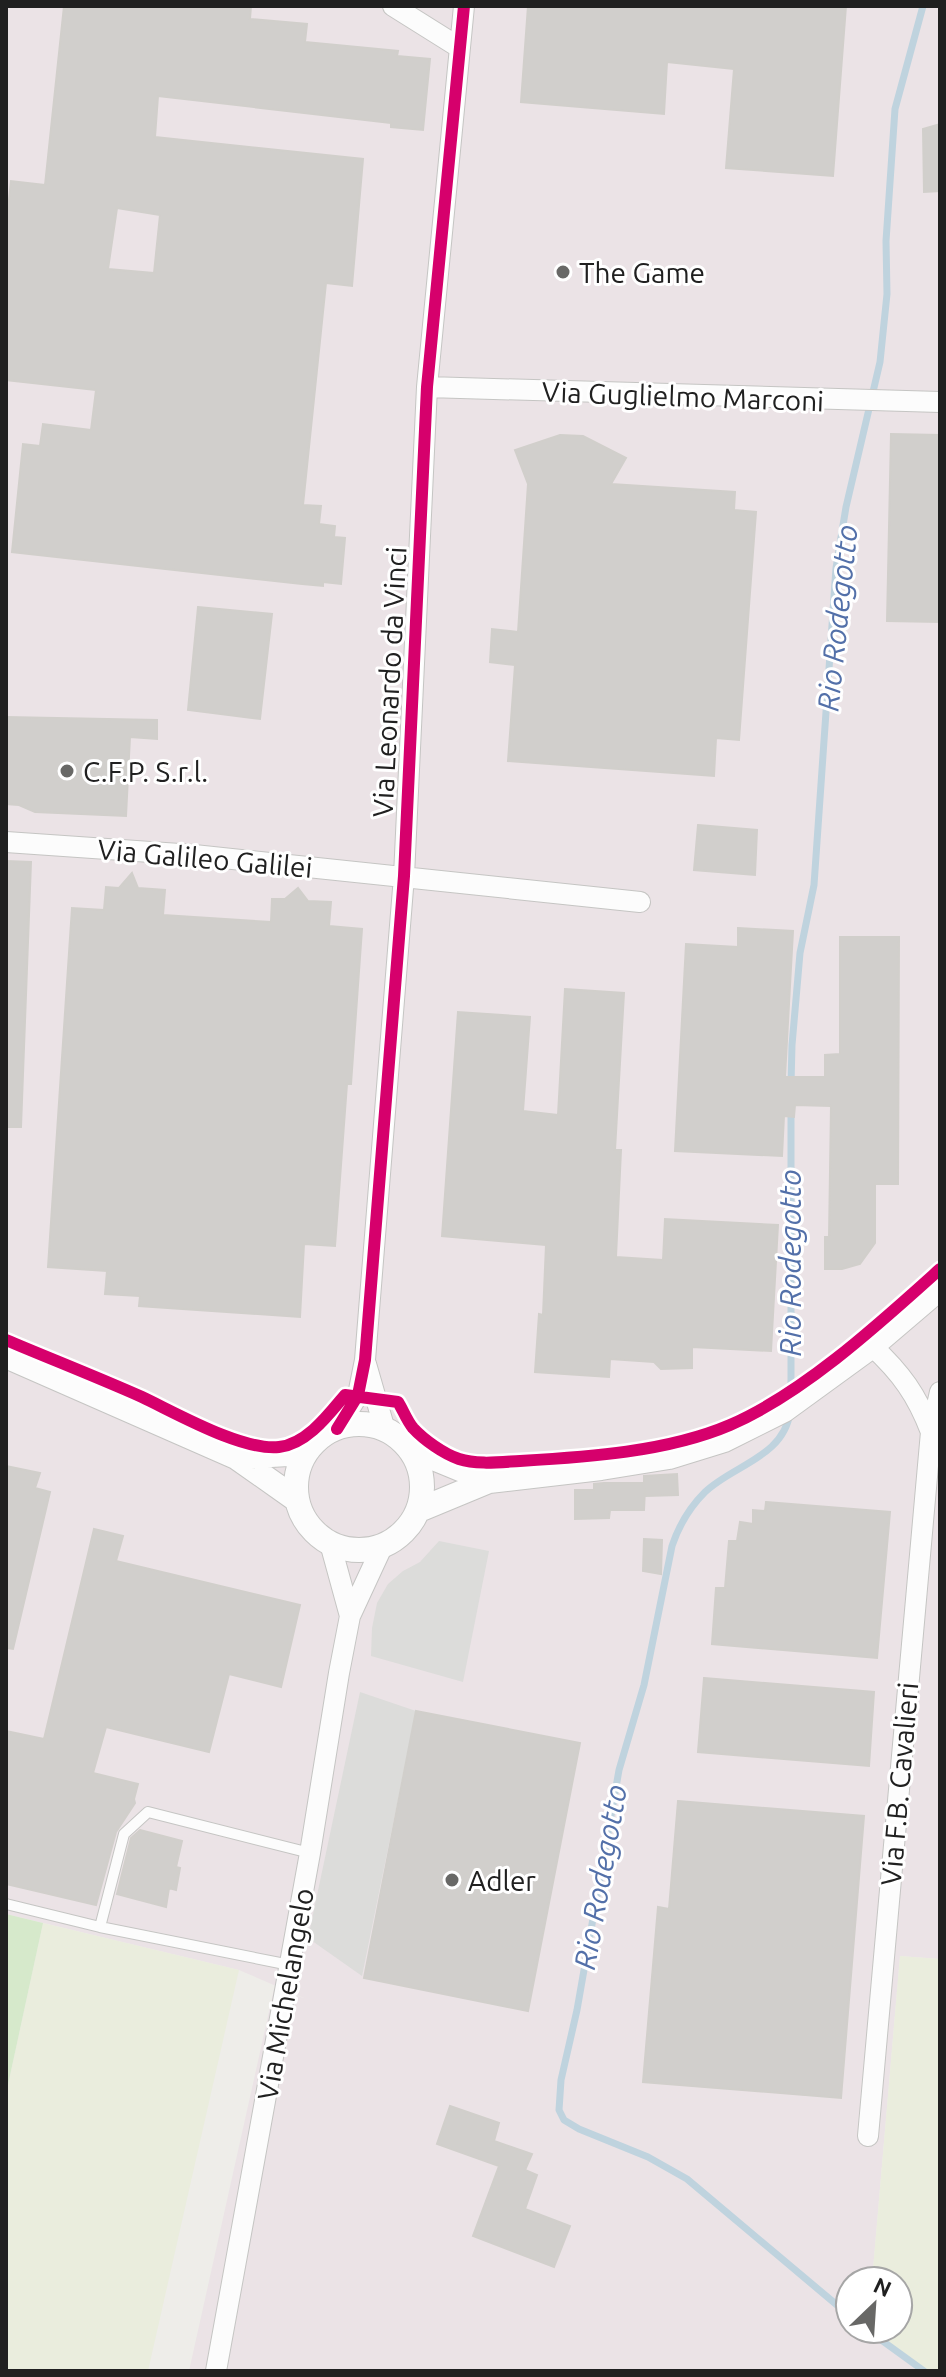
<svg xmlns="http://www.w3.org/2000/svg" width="946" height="2377" viewBox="0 0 946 2377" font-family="Ubuntu,sans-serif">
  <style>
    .industrial { fill: #ebe3e6 }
    .religious { fill: #dcdcda }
    .farmland { fill: #eaeddd }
    .grass { fill: #d6e9cb }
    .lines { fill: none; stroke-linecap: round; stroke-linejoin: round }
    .stream { stroke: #bfd3de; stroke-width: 7 }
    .building { fill: #d1cfcc; stroke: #d1cfcb; stroke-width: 2; fill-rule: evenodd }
    .service-casing { stroke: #c5c5c3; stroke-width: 12 }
    .minor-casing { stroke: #c5c5c3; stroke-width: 22 }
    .tertiary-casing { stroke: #c5c5c3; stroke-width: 26 }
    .service { stroke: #fcfcfc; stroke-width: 10 }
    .minor { stroke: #fcfcfc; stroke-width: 20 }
    .tertiary { stroke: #fcfcfc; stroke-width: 24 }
    .cycleway-casing { stroke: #fff; stroke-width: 17 }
    .cycleway { stroke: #d6006c; stroke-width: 12 }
    .poi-dot { fill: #686866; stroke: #fff; stroke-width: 3 }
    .labels { text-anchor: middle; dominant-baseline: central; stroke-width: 6; stroke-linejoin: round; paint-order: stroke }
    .poi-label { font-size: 28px; fill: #202020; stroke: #fff; text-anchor: start }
    .street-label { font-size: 28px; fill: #202020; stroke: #fff }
    .water-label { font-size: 30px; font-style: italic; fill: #5370a9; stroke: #fff }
  </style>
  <rect width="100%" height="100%" fill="#eeede9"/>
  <path class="industrial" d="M6,6h934v1953l-40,-3 -28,325h-22v48h22l52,42h-735l85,-382 30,9 -65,-28 -233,-56z"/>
  <path class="religious" d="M439,1541l50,10 -26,131 -92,-26 1,-28 5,-25 11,-19 15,-13 17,-9z
    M360,1692l56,19 -54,265 -54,-38z"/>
  <path class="farmland" d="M43,1923l196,47 -91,401h-142v-277z
    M900,1956l40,3v412h-16l-52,-42h26v-48h-26z"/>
  <path class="grass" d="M6,1914l37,9 -37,171z"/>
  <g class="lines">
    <path class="stream" d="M791,1084l1,-39 8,-92 14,-68 22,-317 10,-61 34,-145 7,-68 -1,-53 9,-132 28,-103
      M791,1108v288
      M790,1412c-6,45 -57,53 -85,80 -16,16 -26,33 -33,54l-28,139 -25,85 -42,240 -16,70 -2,30 5,10 15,9 69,28 39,22 163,137
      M866,2329l58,42"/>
  </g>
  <path class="building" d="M64,6h187l-1,13 57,5 -2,18 93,9 -1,5 33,3 -7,71 -32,-3v-4l-233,-27 -3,41 208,22 -11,127 -26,-3 -23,222 18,1 -2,18 16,2 -1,11 11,1 -4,46 -18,-2v4l-21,-2 -290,-32 11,-108 17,2 3,-22 48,6 5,-40 -90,-10v-153l5,-46 34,4zM117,208l43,7 -6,58 -46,-4z
    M528,6h318l-13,170 -107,-8 8,-99 -67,-7 -3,52 -143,-12z
    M940,124v67l-16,1 -1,-63z
    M891,434l49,1v187l-53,-1z
    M560,435l23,1 43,22 -15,26 124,8 -1,18 22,2 -17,228 -23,-2 -2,38 -206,-15 7,-96 -25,-3 2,-33 26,3 10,-148 -13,-34z
    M198,607l74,7 -12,105 -72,-9z
    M6,717l151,3v19l-27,-2 -4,79 -91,-4 -16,-7 -13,-1z
    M698,825l59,5 -2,45 -61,-5z
    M6,861l25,1 -10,265h-15z
    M132,873l6,15 27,2 -2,25 108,7 1,-23h13l13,-11 10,13 23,1 -2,24 33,3 -11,155h-4l-12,162 -31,-2 -4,73 -161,-11 1,-10 -35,-2 2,-23 -59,-4 24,-359 32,2 2,-23 13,1z
    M738,928l55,3 -8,146h40v-22l15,-1v-117h59l-1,247h-23v59l-15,21 -18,5h-17v-32h4l2,-131 -36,-1 -1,12 -10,-1 -2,40 -107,-5 11,-207 52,3z
    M565,989l59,4 -9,157h6l-5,107 47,3 2,-41 113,6 -7,126 -79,-4v21l-31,1 -7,-7 -44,-3 -1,18 -74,-5 4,-58 4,1 3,-70 -104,-9 16,-224 72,5 -7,94 35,4z
    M6,1466l34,7 -5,15 15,4 -37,157 -7,-1z
    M677,1474l1,21 -32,1 -1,-7 -1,21h-34l-1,8 -34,1v-29h19v-6l10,-1h40v-7z
    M766,1502l124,10 -13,146 -165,-14 4,-56h9l4,-47h8l3,-19 13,2v-14l12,1z
    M94,1529l29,7 -7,25 184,44 -19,82 -52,-13 -20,78 -103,-25 -13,46 45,11 -4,15 1,4 -19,29 -20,73 -90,-21v-153l38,8z
    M644,1539l18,1 -1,34 -18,-3z
    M704,1678l170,14 -5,74 -171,-14z
    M416,1711l164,32 -52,268 -164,-33z
    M678,1801l186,15 -23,282 -198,-16 15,-175 11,2z
    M140,1830l42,11 -6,26 4,1 -4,22 -7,-2 -3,19 -49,-13 14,-56z
    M450,2106l49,17 -5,18 38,13 -7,16 12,5 -12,34 45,17 -16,41 -81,-31 26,-70 -62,-22z"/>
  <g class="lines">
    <defs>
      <path id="service" d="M6,1904l94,23
        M290,1965l-190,-38 24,-93 24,-22 162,41"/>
      <path id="minor" d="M393,6l67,42
        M427,387l513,15
        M6,842l188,13 446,47
        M872,1346c29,27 45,49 59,86
        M366,1364l19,66
        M337,1429l21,-34 7,-35 39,-484 23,-489 37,-381
        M330,1543l20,73
        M868,2136l63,-704 9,-40
        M216,2371l94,-518 29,-180 11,-57 32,-69"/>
      <path id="tertiary" d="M6,1356l230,101 61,43
        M296 1487a63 63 0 1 1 126 0a63 63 0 1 1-126 0Z
        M409,1448l80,33
        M236,1457l70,-4
        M419,1510l70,-29 112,-13 68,-11 55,-17 60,-30 88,-64 68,-58"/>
    </defs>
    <use href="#service" class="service-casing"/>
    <use href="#minor" class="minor-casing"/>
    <use href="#tertiary" class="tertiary-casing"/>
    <use href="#service" class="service"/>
    <use href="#minor" class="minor"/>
    <use href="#tertiary" class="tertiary"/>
    <defs>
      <path id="cycleway" d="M6,1340c45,19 91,37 136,57 34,16 100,54 137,50 28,-3 50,-33 66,-52l53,7c5,8 9,19 15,26 11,12 31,26 46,31 18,6 42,3 61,2 67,-4 147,-9 210,-36 74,-32 150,-102 210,-156
        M337,1429l21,-34 7,-35 39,-484 23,-489 37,-381"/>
    </defs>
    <use href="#cycleway" class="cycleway-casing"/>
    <use href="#cycleway" class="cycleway"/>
  </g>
  <g class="poi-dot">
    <circle cx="563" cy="272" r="8"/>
    <circle cx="67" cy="771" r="8"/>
    <circle cx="452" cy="1880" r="8"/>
  </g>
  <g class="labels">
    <g class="poi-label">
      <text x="579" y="272">The Game</text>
      <text x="83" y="771">C.F.P. S.r.l.</text>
      <text x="468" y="1880">Adler</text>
    </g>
    <g class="street-label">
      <text transform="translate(683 396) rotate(2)">Via Guglielmo Marconi</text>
      <text transform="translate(389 682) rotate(-87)">Via Leonardo da Vinci</text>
      <text transform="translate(205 858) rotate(5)">Via Galileo Galilei</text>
      <text transform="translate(899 1784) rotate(-85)">Via F.B. Cavalieri</text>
      <text transform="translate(285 1994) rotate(-80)">Via Michelangelo</text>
    </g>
    <g class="water-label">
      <text transform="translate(837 618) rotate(-84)">Rio Rodegotto</text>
      <text transform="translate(790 1263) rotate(-90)">Rio Rodegotto</text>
      <text transform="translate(600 1877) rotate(-80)">Rio Rodegotto</text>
    </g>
  </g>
  <rect width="946" height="2377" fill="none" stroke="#202020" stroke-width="16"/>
  <g transform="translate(874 2305) rotate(25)"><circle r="38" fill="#ffffff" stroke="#a6a6a6" stroke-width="2"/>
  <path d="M0-6L14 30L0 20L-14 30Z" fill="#686866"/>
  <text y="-12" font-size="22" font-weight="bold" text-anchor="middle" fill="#202020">N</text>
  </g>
</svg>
